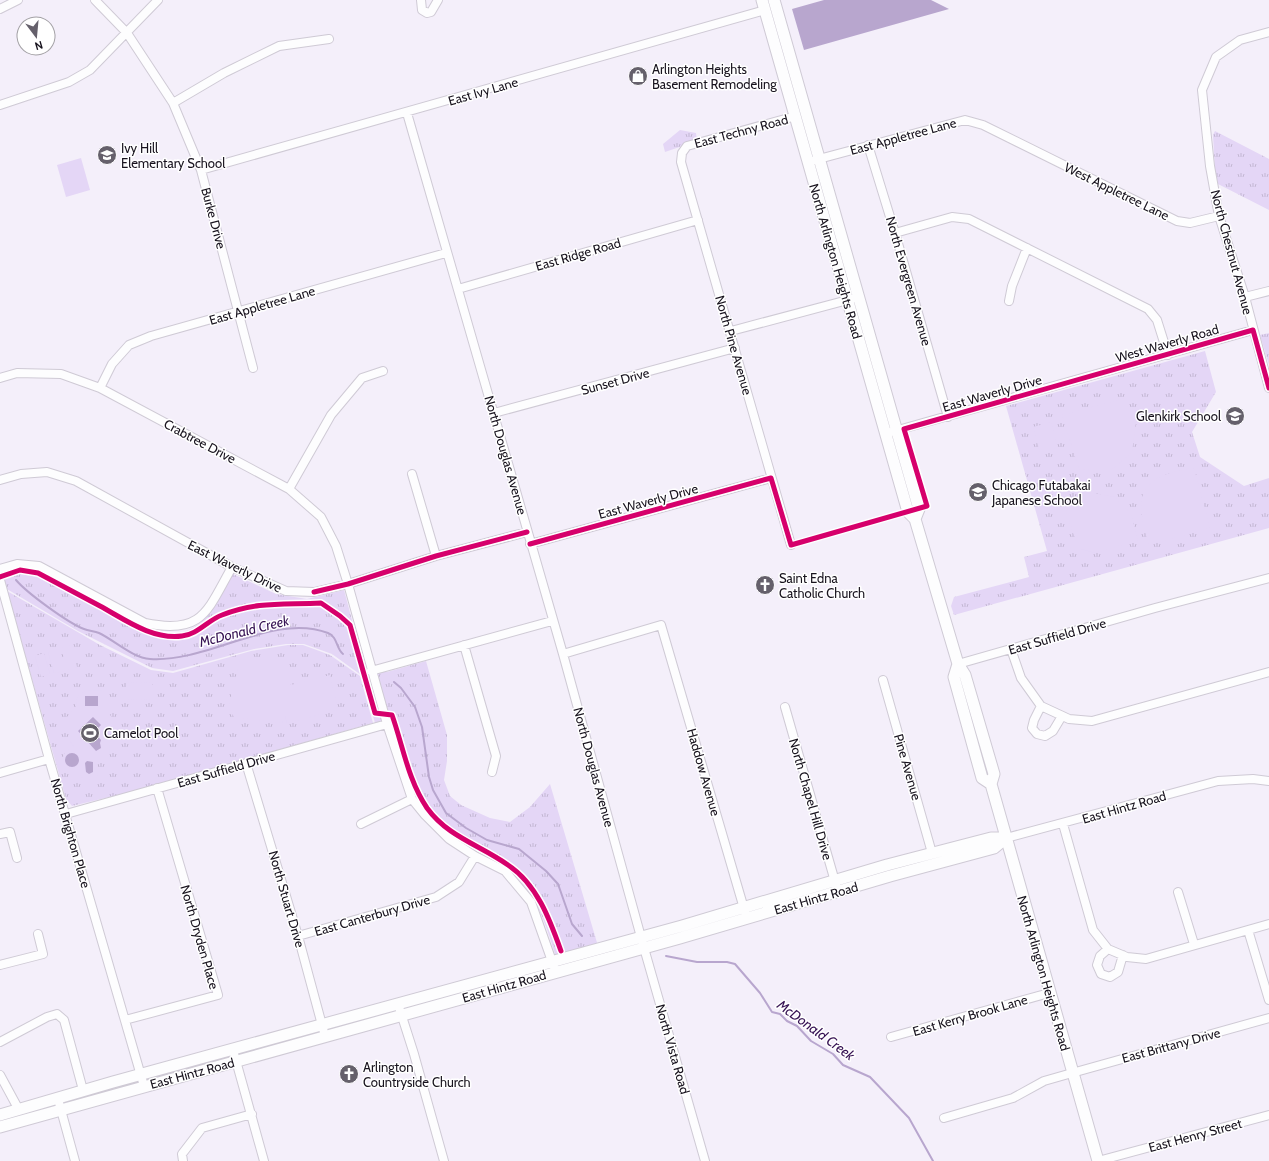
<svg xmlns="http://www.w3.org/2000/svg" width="1269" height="1161" viewBox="0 0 1269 1161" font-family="Cabin,sans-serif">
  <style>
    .grass { fill: url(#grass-tufts) }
    .pitch { fill: #e4d6f6 }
    .water { fill: #b8a6ce }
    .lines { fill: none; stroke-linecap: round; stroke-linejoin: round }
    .stream { stroke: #b8a6ce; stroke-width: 2 }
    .minor-casing { stroke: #cfcad5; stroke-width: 10 }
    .major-casing { stroke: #cfcad5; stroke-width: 13 }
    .minor { stroke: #fdfdfe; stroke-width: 8 }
    .major { stroke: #fdfdfe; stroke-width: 11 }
    .cycleway-casing { stroke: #fff; stroke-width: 8 }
    .cycleway { stroke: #d6006c; stroke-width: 5 }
    .labels { text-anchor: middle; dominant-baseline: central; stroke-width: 3; stroke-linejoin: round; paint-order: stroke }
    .poi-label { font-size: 13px; fill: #18131e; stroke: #fff; text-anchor: start }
    .street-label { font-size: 13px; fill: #18131e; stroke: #fff }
    .water-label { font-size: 14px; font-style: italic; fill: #371354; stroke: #fff }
  </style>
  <defs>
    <pattern id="grass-tufts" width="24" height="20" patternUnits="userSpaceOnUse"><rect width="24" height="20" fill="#e4d6f6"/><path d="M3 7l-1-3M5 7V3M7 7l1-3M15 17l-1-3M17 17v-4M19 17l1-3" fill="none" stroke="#c3b7d2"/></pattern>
  </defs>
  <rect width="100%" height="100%" fill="#f4effa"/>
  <path class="grass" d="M680,130l16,3 1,8 -32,11 -2,-8z
    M1215,131l54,28v51l-51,-26 -3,-14 -2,-35z
    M1269,333v32l-9,-30z
    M1205,351l11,41 -24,40 8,25 44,29 25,-8v50l-315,87 -3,-9 3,-9 75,-20 -5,-20 23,-6 -41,-145z
    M0,567c13,1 30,1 42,5 37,14 109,75 147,58 22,-10 33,-37 44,-56l43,20 31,5 37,-9 18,68 25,14 39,-11 21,74v26l-3,19 6,16 11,9 29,13 20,4 20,-15 20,-23 48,162 -42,11c-14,-46 -25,-77 -69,-102 -16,-9 -33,-17 -47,-29 -28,-27 -41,-70 -49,-107l-16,4 -14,-48 -29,-21 -28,-10h-18l-32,5 -81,22 -21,-3 -74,-37 -78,-46z
    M7,591l93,54 51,25 22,3 78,-22 37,-6h15l11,4 16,6 30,21 13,47 -247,70 -54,13 -6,-7z"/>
  <path class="pitch" d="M81,158l9,32 -24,7 -9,-32z
    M1126,398l10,24 -4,30 -23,20 -30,-3 -17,-54z
    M1051,422l7,26 -18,5 -7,-26z
    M1194,468l16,60 -61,17c-16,-52 -10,-69 45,-77z
    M1094,493l21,4 16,17 7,26 -43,13 -14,-4 -8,-16 -10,-32z
    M71,645l6,22 -10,3 -6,-22z
    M58,649l6,22 -10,2 -6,-21z
    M44,653l6,21 -9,3 -6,-21z
    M241,657h30l15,15 5,13 39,-10 8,35 -51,13 -2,-7 -3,7 -48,-6 -5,-8 3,-18z
    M126,682l26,1v17l-26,-1z
    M89,690l14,1 5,3v17l5,9 -4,3 1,13 -4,1v8h4l-1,14 -11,-1 -1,19 -6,3 -10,-3 -4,-9 -6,1 -5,-4 -3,-8 2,-5 9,-5 -4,-6 2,-22 -5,-2 9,-10c0,-11 2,-14 13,-17z"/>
  <path class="water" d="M824,0h107l18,9 -145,41 -12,-41z
    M85,696h13v10h-13z
    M93,717l8,8 -7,7 7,8 -1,3 1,5 -5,3 -18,-20z
    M65 760a7 7 0 1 1 14 0a7 7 0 1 1-14 0Z
    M87,761l6,1v10l-4,2 -3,-2 -1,-9z"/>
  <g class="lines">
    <path class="stream" d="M16,580c11,13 52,43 68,49 5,2 10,2 15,4 15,7 34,25 51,26 58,4 124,-47 178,-26 10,4 8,16 15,21
      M394,682l7,6 14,19 7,20 7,50 4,13 13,23 20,15 21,12 32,9 27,22 12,13 14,40 10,12
      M666,956l31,6h30l8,2 25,29 12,19 8,2 7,7 10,5 14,15 22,13 10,11 27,12 39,41 24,43"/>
    <defs>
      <path id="minor" d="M95,0l32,33 46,70 28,67 52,198
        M421,0l1,10 5,3 4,-1 7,-12
        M0,9l18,-9
        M1269,32l-29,8 -24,17 -14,33 8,76 9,50 26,81 24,91
        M173,103l51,-30 55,-27 50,-7
        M0,105l69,-23 21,-12 68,-70
        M407,113l156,541 81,294 61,213
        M868,145l27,88 53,184
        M815,160l150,-40 18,5 194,96 13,2 29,-7
        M201,170l564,-160
        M895,233l57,-16 17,2 179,90 9,11 11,35
        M458,289l240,-69
        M1245,297l24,-6
        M1009,301l3,-15 15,-38
        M731,331l128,-34
        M0,378l17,-5 44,1 39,14 189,101 32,28 15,29 12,38 39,140 25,75 13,16 24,24 26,17 30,15 26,31 23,65
        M100,388l12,-24 17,-19 22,-9 295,-83
        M494,413l241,-65
        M891,432l362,-102
        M412,474l24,82
        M0,480l21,-6 26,-2 29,9 156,86 54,24 28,1 34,-8 88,-28 91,-24
        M289,489l42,-74 31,-37 21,-7
        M530,544l241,-66
        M791,545l-110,-383 1,-9 5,-7 109,-30
        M0,569l17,-5 22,2 106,57c58,12 62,-12 87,-56
        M0,580l49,179 95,327
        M464,645l32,111 -4,16
        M1011,649l10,29 20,28 28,13 23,2 177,-49
        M563,654l98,-29 84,287
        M958,664l197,-56 114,-30
        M371,671l181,-50
        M883,680l49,173
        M1041,706l-7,14 -2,8 5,6 8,2 8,-5 9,-15
        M785,707l53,185
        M246,763l52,173 27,100
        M0,773l49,-14
        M66,814l321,-90
        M361,824l51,-25
        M1063,824l30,106 15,19 19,8 19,2 123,-35
        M0,834l10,-2 7,26
        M1006,838l212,-57 35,-2 16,2
        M1178,892l16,52
        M1248,930l21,70
        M298,936l138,-39 23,-15 16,-26
        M1108,949l-8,7 -3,9 4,9 9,3 8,-5 5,-17
        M0,965l43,-11 -5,-20
        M398,1004l16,50 30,107
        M125,1020l93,-25 -61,-207
        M891,1037l158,-44
        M0,1042l47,-25 10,-3 7,6 19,70
        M233,1050l31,111
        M0,1075l19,35
        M58,1099l17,62
        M944,1118l69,-20 31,-17 28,-8 197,-55
        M183,1161l-1,-7 20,-26 50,-14
        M1098,1161l171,-46"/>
      <path id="major" d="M762,0l146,512 7,7 43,145 7,11 29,99 -3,10 107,377
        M774,0l145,509 -4,10
        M958,664l-4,13 28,101 9,6
        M0,1115l113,-33 569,-156 205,-61 104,-27h15
        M0,1127l680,-189 210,-62 104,-28 12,-10"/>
    </defs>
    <use href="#minor" class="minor-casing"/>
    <use href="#major" class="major-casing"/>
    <use href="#minor" class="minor"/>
    <use href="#major" class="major"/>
    <defs>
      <path id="cycleway" d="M530,544l241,-66 20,67 136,-39 -23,-77 349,-99 16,58
        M0,577l20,-7 18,3c21,11 41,22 62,33 24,13 52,34 82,30 15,-1 26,-16 40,-21 36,-14 62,-10 99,-12l19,13 10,9 25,88 17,2c11,31 16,65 35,93 21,29 53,37 81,57 29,19 42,55 53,86
        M314,592l34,-8 88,-28 91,-24"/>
    </defs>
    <use href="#cycleway" class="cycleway-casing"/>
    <use href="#cycleway" class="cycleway"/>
  </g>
  <defs>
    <symbol id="shop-disc" viewBox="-11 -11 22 22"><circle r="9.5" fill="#65606b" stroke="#fff"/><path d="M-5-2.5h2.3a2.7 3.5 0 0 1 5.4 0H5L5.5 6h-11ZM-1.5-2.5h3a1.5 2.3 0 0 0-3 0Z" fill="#fff"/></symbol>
    <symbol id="school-disc" viewBox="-11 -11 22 22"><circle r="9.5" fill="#65606b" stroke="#fff"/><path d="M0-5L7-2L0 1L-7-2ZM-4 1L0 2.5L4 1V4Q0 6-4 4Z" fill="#fff"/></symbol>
    <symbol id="church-disc" viewBox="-11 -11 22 22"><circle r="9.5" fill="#65606b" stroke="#fff"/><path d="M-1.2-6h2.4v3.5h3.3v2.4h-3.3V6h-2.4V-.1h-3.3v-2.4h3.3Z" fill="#fff"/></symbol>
    <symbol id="stadium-disc" viewBox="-11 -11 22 22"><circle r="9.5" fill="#65606b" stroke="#fff"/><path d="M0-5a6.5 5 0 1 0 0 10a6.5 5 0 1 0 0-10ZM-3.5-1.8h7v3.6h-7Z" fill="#fff"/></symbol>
  </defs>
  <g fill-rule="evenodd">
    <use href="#shop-disc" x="627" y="65" width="22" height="22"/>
    <use href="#school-disc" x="96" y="144" width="22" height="22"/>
    <use href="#school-disc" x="1224" y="405" width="22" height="22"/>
    <use href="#school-disc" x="967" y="481" width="22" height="22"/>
    <use href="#church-disc" x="754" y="574" width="22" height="22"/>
    <use href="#stadium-disc" x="79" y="722" width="22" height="22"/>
    <use href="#church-disc" x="338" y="1063" width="22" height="22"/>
  </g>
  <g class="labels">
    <g class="poi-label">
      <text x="652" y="69">Arlington Heights<tspan x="652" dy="15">Basement Remodeling</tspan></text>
      <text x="121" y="148">Ivy Hill<tspan x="121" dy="15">Elementary School</tspan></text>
      <text x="1221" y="416" text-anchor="end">Glenkirk School</text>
      <text x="992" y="485">Chicago Futabakai<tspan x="992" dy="15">Japanese School</tspan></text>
      <text x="779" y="578">Saint Edna<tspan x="779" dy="15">Catholic Church</tspan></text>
      <text x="104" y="733">Camelot Pool</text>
      <text x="363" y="1067">Arlington<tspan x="363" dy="15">Countryside Church</tspan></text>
    </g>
    <g class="street-label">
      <text transform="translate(483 91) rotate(-16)">East Ivy Lane</text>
      <text transform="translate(741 131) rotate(-15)">East Techny Road</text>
      <text transform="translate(903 136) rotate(-15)">East Appletree Lane</text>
      <text transform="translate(1117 191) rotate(26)">West Appletree Lane</text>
      <text transform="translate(214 218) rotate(75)">Burke Drive</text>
      <text transform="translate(1232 252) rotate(75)">North Chestnut Avenue</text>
      <text transform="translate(578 254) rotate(-16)">East Ridge Road</text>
      <text transform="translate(836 261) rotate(74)">North Arlington Heights Road</text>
      <text transform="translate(909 281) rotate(74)">North Evergreen Avenue</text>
      <text transform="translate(262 305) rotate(-16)">East Appletree Lane</text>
      <text transform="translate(1167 343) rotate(-16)">West Waverly Road</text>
      <text transform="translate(734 345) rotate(74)">North Pine Avenue</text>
      <text transform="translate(615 381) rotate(-15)">Sunset Drive</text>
      <text transform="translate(992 393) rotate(-16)">East Waverly Drive</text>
      <text transform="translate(200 441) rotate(28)">Crabtree Drive</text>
      <text transform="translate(506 455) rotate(74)">North Douglas Avenue</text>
      <text transform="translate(648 501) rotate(-15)">East Waverly Drive</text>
      <text transform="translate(235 566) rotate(26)">East Waverly Drive</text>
      <text transform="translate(1057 636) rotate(-16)">East Suffield Drive</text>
      <text transform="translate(594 767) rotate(75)">North Douglas Avenue</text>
      <text transform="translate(908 767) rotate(74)">Pine Avenue</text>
      <text transform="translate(226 769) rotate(-16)">East Suffield Drive</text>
      <text transform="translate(704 772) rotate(74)">Haddow Avenue</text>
      <text transform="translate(811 799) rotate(74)">North Chapel Hill Drive</text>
      <text transform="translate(1124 807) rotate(-16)">East Hintz Road</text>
      <text transform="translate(71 833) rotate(74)">North Brighton Place</text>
      <text transform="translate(816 898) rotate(-16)">East Hintz Road</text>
      <text transform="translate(287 899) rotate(74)">North Stuart Drive</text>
      <text transform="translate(372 915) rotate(-16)">East Canterbury Drive</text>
      <text transform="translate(200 937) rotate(74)">North Dryden Place</text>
      <text transform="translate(1044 973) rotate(74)">North Arlington Heights Road</text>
      <text transform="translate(504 986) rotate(-16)">East Hintz Road</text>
      <text transform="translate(970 1015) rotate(-16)">East Kerry Brook Lane</text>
      <text transform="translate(1171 1045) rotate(-15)">East Brittany Drive</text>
      <text transform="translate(673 1049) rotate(74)">North Vista Road</text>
      <text transform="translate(192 1073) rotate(-15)">East Hintz Road</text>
      <text transform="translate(1195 1135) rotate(-15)">East Henry Street</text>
    </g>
    <g class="water-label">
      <text transform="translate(244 631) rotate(-14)">McDonald Creek</text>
      <text transform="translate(816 1030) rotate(36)">McDonald Creek</text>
    </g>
  </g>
  <g transform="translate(36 36) rotate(164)"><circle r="19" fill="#ffffff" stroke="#a3a1a5"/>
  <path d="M0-3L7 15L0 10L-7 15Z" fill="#65606b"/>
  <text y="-6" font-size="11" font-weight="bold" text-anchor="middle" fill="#18131e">N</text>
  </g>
</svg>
